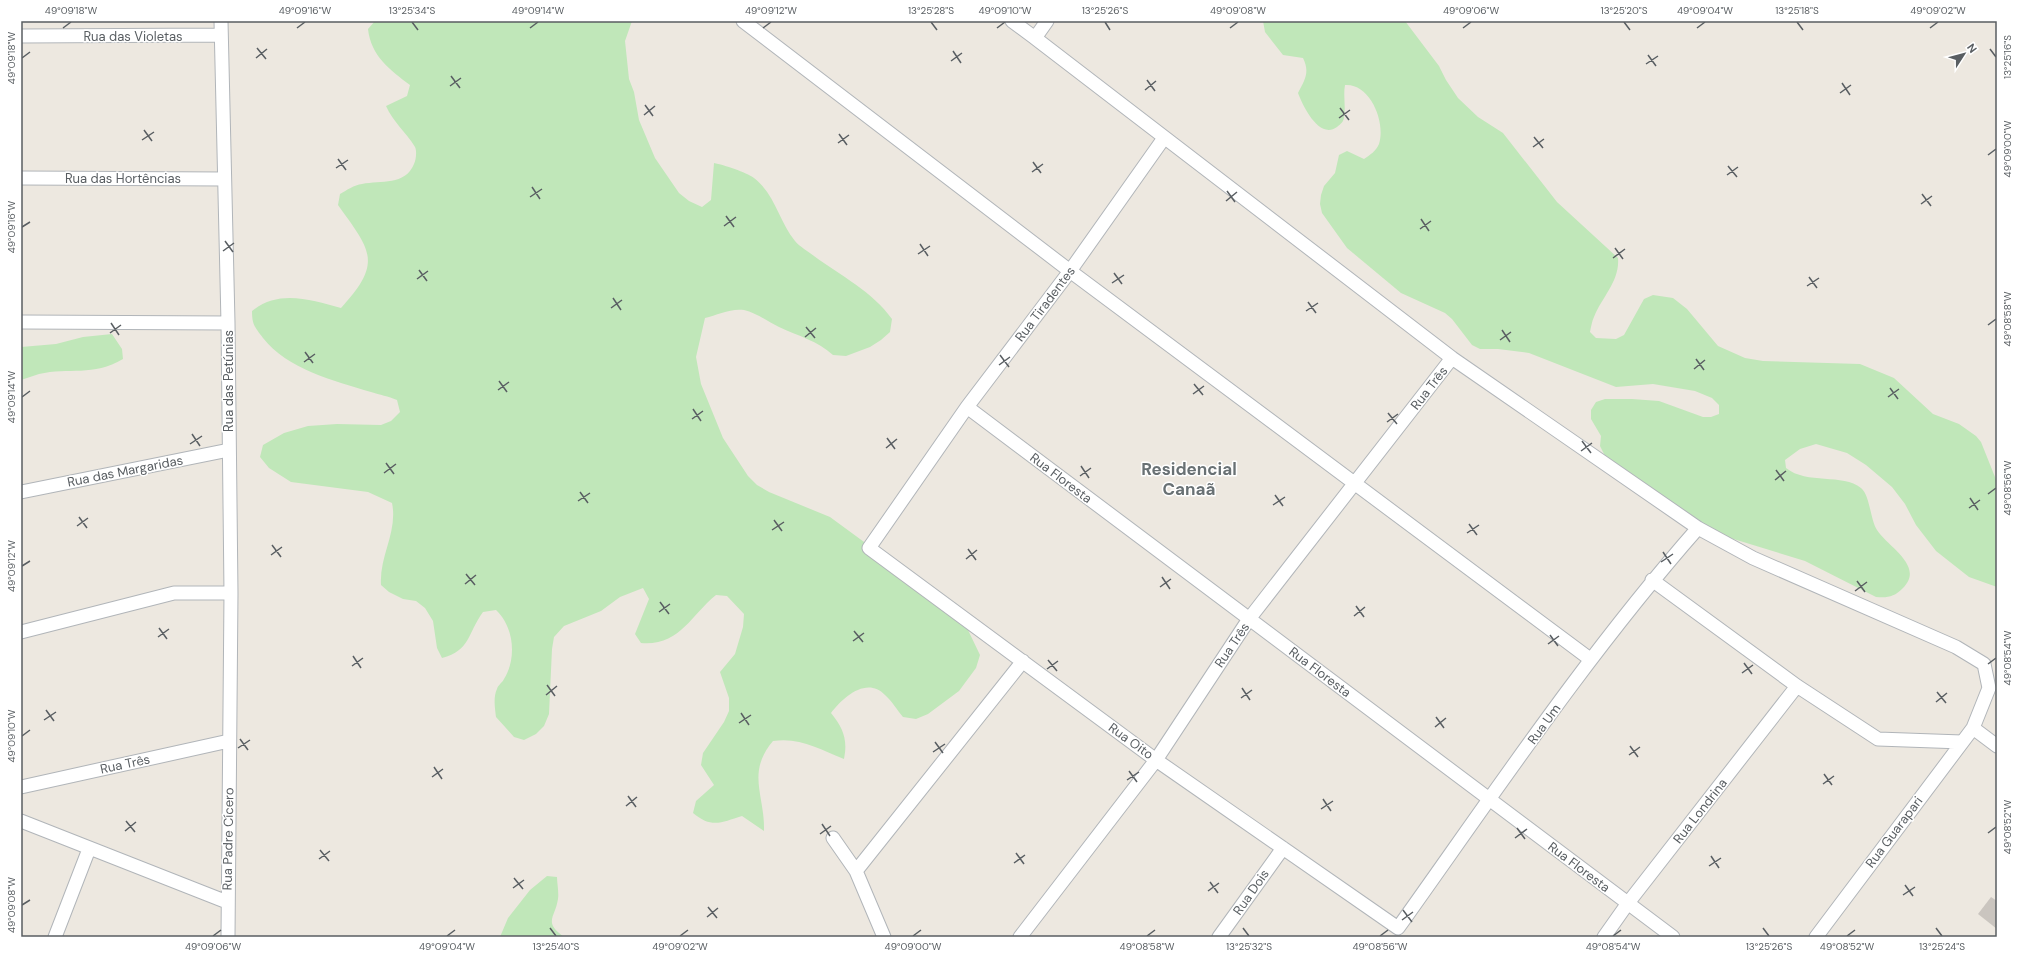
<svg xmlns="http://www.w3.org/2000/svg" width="2018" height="958" viewBox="0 0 2018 958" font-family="'DM Sans',sans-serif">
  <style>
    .green { fill: #c0e7b9 }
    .building { fill: #cac5bf }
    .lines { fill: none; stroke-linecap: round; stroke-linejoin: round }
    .minor-casing { stroke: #b1b5b9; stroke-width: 15 }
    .minor { stroke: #fff; stroke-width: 13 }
    .ticks { fill: none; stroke: #595e62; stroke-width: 1.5 }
    .labels { text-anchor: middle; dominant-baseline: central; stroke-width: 3; stroke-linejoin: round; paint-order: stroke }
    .street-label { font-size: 13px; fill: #595e62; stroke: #fff }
    .district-label { font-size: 17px; font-weight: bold; fill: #697174; stroke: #fff }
    .neatline { fill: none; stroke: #595e62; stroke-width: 1.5 }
    .ticks-label { font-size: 10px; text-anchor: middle; fill: #595e62 }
  </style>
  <rect width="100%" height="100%" fill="#ede8e0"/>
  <path class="green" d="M375,21h257l-7,20 4,38 5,13 5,28 16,38 24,35 10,8 13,6 9,-7 3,-37c10,2 32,9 40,15 21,16 25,43 41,63 5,6 13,10 19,15 27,20 58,35 78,63l-2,13 -9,8 -11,7 -24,9 -13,-1c-15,-14 -35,-19 -54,-28 -11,-5 -22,-14 -35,-17 -13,-2 -27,5 -39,8l-9,39 5,27 22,54 25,38 9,9 12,7 61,25 120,88 18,25 12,25 -4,13 -17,23 -31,23 -12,5 -13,-2c-6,-7 -11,-16 -18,-22 -18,-19 -42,2 -54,18 12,15 17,26 13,46 -25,-10 -44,-22 -71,-18 -27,32 -8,54 -9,90l-22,-15c-20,6 -30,13 -49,-3l3,-12 18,-16 -13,-20 2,-12 21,-31 5,-11v-13l-9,-26 15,-18 8,-27 1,-13 -17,-18 -11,-1c-26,21 -36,51 -75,48l-6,-9 14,-35 -6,-11 -23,9 -19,14 -37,15 -10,11 -2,12 -3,65 -5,12 -8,8 -12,6 -10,-3 -18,-20c-1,-8 -3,-20 1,-28 1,-4 5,-6 7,-10 13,-21 10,-52 -8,-69l-13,2c-16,22 -12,38 -41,46l-5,-10 -4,-27 -8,-13 -9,-7 -13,-2 -14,-7 -8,-7c-2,-29 17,-53 11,-82l-24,-11 -77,-10 -22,-14 -9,-11 3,-12 21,-12 24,-7 29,-2 44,1 10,-4 9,-9 -3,-12c-9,-4 -17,-5 -26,-8 -37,-11 -84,-23 -108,-54 -8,-11 -11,-13 -11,-27 27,-22 59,-11 89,-3 42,-46 30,-57 -3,-103l2,-11c7,-4 14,-9 22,-10 19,-4 43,2 52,-20 2,-4 3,-13 1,-17 -9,-15 -22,-25 -29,-41l21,-10 3,-11c-20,-15 -39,-29 -42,-56z
    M1263,21h142l34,45 7,14 12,18 20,19 25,16 54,69 61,56c2,23 -16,39 -24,59 -2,4 -3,10 -4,15l6,6 20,1 8,-4 20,-36 9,-4 20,3 14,11 31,37 27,12 18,3 97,3 34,14 39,36 26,10 17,12 5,6 16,40v105l-28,-10 -33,-26 -20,-26 -11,-21 -13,-17 -26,-22 -19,-12 -31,-9 -16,5 -15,11 1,8c21,17 57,5 75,20 9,7 9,31 16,42 11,17 48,36 26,58 -9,9 -15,10 -27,9l-71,-36 -101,-31 -94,-64 -10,-20 1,-10 -10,-17v-9l5,-8 9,-3h27l27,2 44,16h8l8,-3v-9l-7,-7 -17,-7 -42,-7 -37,3 -87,-34 -31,-4h-18l-8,-4 -20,-26 -7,-6 -44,-20 -54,-45 -25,-35 -2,-9 1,-9 3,-9 11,-13 4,-18 8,-4 17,8c6,-4 12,-8 15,-15 7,-22 -9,-61 -34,-59 -2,11 1,21 -1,32 0,4 -3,7 -7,10 -18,13 -34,-21 -39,-34 7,-13 12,-21 5,-35l-20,-3 -18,-23z
    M112,334l10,15 1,10c-30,18 -54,8 -84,15 -6,2 -12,4 -18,6v-33l35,-3 27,-7z
    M547,876l10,1c0,6 2,15 1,22 -3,19 -15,23 6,38h-64l8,-19 22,-28z"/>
  <path class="building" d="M1991,897l6,4v28l-19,-15z"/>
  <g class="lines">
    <defs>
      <path id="minor" d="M221,21l7,302 3,270 -3,344
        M743,21l327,250 520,388
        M1012,21l23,17
        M1047,21l-12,17 417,320 246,170 55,30 203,89 28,17 5,24 -16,40 -157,209
        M21,36l199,-1
        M1164,138l-94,133 -103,136 -98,141 287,212 242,168c97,-136 190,-275 300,-400
        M21,178l203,1
        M21,322l207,1
        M967,407l706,530
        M21,492l208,-42
        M1652,580l145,106 81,53 84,3
        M21,632l153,-39h57
        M1973,728l24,18
        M21,787l208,-46
        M21,821l206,81
        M833,838l23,33 28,66
        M856,871l167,-210
        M55,937l34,-88
        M1020,937l136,-177 93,-141 203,-261
        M1219,937l64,-89
        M1604,937l24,-34 169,-217"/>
    </defs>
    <use href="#minor" class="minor-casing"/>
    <use href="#minor" class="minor"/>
  </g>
  <path class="ticks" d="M412,22l6,8M931,22l6,8M1105,22l5,8M1624,22l6,8M1797,22l6,8M63,28l8,-6M297,28l8,-6M530,28l8,-6M763,28l8,-6M997,28l8,-6M1230,28l8,-6M1463,28l8,-6M1697,28l8,-6M1930,28l8,-6M257,48l9,11M1990,49l6,8M953,51l8,12M1648,55l8,11M22,58l8,-6M256,58l11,-9M951,61l11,-8M1646,64l12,-8M451,76l9,12M1147,80l8,11M1842,83l8,12M450,86l11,-8M1145,90l11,-9M1840,93l11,-8M645,105l8,11M1340,108l9,12M644,115l11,-9M1339,118l11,-8M144,130l8,11M839,134l8,11M1534,137l9,11M142,140l12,-8M838,143l11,-8M1533,147l11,-8M1988,155l8,-6M338,159l8,11M1033,162l8,11M1728,166l9,11M336,168l12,-8M1032,172l11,-8M1727,175l11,-8M532,187l8,12M1227,191l8,11M1922,194l9,12M530,197l12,-8M1226,201l11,-9M1921,204l11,-8M726,216l8,11M1421,219l8,12M724,226l12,-9M22,227l8,-5M1420,229l11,-8M225,241l8,11M920,244l8,12M1615,248l8,11M223,251l11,-8M918,254l12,-8M1613,258l12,-9M419,270l8,11M1114,273l8,11M1809,277l8,11M417,279l11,-8M1112,283l12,-8M1807,286l12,-8M613,298l8,12M1308,302l8,11M611,308l11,-8M1306,311l12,-8M111,323l8,12M1988,325l8,-6M806,327l9,11M1502,330l8,12M110,333l11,-8M805,337l11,-9M1500,340l11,-8M305,352l8,11M1000,355l9,12M1696,359l8,11M304,362l11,-8M999,365l11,-8M1694,369l11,-9M499,381l8,11M1194,384l9,11M1890,388l8,11M498,390l11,-8M1193,394l11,-8M22,397l8,-6M1888,397l11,-8M693,409l8,12M1388,413l9,11M692,419l11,-8M1387,422l11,-8M192,434l8,12M887,438l8,11M1582,441l9,12M190,444l12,-8M886,448l11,-9M1581,451l11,-8M386,463l8,11M1081,466l8,12M1776,470l8,11M384,473l12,-9M1080,476l11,-8M1775,480l11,-9M580,492l8,11M1988,494l8,-6M1275,495l8,11M1970,498l8,12M578,501l12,-8M1273,505l12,-8M1969,508l11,-8M79,517l8,11M774,520l8,11M1469,524l8,11M77,526l11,-8M772,530l12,-8M1467,533l12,-8M272,545l9,12M968,549l8,11M1663,552l8,12M271,555l11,-8M966,559l11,-9M1661,562l12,-8M22,566l8,-5M466,574l9,11M1162,577l8,12M1857,581l8,11M465,584l11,-9M1160,587l11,-8M1855,591l12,-9M660,602l9,12M1356,606l8,11M659,612l11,-8M1354,616l11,-9M159,628l8,11M854,631l9,11M1550,635l8,11M158,637l11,-8M853,641l11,-8M1548,644l11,-8M353,656l8,12M1048,660l9,11M1744,663l8,11M1988,664l8,-6M352,666l11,-8M1047,669l11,-8M1742,673l11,-8M547,685l8,11M1242,688l8,12M1937,692l9,11M546,695l11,-9M1241,698l11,-8M1936,702l11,-9M46,710l8,11M741,713l8,12M1436,717l8,11M44,720l12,-8M739,723l12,-8M1435,727l11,-9M22,736l8,-6M240,739l8,11M935,742l8,11M1630,746l8,11M238,748l12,-8M933,752l12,-8M1629,755l11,-8M434,767l8,12M1129,771l8,11M1824,774l8,11M432,777l11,-8M1127,780l12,-8M1823,784l11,-8M628,796l8,11M1323,799l8,12M626,806l11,-9M1321,809l12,-8M126,821l9,11M822,824l8,12M1517,828l8,11M125,831l11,-9M1988,833l8,-6M820,834l11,-8M1515,838l12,-9M320,850l9,11M1016,853l8,11M1711,856l8,12M319,859l11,-8M1014,863l11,-8M1709,866l12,-8M514,878l9,11M1210,882l8,11M1905,885l8,11M513,888l11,-8M1208,891l11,-8M1903,895l12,-8M22,905l8,-5M708,907l9,11M1403,910l9,12M707,917l11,-9M1402,920l11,-8M550,928l6,8M1243,928l6,8M1763,928l6,8M1936,928l6,8M213,936l8,-6M447,936l8,-6M680,936l8,-6M913,936l8,-6M1147,936l8,-6M1380,936l8,-6M1613,936l8,-6M1847,936l8,-6"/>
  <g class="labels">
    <g class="street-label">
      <text x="133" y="36">Rua das Violetas</text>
      <text x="123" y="178">Rua das Hortências</text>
      <text transform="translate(1045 304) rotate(-53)">Rua Tiradentes</text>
      <text transform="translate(228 381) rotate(-90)">Rua das Petúnias</text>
      <text transform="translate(1429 388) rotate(-52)">Rua Três</text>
      <text transform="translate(125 471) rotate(-11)">Rua das Margaridas</text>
      <text transform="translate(1061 478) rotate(37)">Rua Floresta</text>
      <text transform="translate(1232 645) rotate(-56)">Rua Três</text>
      <text transform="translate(1320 672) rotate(37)">Rua Floresta</text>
      <text transform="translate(1544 724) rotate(-54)">Rua Um</text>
      <text transform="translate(1131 741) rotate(36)">Rua Oito</text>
      <text transform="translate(125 764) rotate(-12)">Rua Três</text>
      <text transform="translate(1700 811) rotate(-52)">Rua Londrina</text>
      <text transform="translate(1894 832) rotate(-53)">Rua Guarapari</text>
      <text transform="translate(228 839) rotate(-89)">Rua Padre Cícero</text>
      <text transform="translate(1579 867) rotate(37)">Rua Floresta</text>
      <text transform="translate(1251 892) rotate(-55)">Rua Dois</text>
    </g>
    <g class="district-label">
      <text x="1189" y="469">Residencial<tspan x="1189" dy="20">Canaã</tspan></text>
    </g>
  </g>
  <rect width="2018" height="958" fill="none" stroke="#ffffff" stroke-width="44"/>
  <g transform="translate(1964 54) rotate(54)" stroke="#ffffff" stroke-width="3" paint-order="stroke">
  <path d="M0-3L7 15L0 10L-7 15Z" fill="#595e62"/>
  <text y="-6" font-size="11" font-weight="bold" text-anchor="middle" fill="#595e62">N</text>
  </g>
  <rect x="22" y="22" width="1974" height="914" class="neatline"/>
  <g class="ticks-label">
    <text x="71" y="14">49°09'18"W</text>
    <text x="305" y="14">49°09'16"W</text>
    <text x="412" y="14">13°25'34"S</text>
    <text x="538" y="14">49°09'14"W</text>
    <text x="771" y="14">49°09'12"W</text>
    <text x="931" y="14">13°25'28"S</text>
    <text x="1005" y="14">49°09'10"W</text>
    <text x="1105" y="14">13°25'26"S</text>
    <text x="1238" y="14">49°09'08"W</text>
    <text x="1471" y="14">49°09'06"W</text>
    <text x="1624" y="14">13°25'20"S</text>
    <text x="1705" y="14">49°09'04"W</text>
    <text x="1797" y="14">13°25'18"S</text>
    <text x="1938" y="14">49°09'02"W</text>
    <text transform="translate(2007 57) rotate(-90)" y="4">13°25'16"S</text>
    <text transform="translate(11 58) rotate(-90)" y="4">49°09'18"W</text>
    <text transform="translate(2007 149) rotate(-90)" y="4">49°09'00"W</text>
    <text transform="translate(11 227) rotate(-90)" y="4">49°09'16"W</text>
    <text transform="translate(2007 319) rotate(-90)" y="4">49°08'58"W</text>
    <text transform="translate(11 397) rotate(-90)" y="4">49°09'14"W</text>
    <text transform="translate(2007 488) rotate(-90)" y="4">49°08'56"W</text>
    <text transform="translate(11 566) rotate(-90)" y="4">49°09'12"W</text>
    <text transform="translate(2007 658) rotate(-90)" y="4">49°08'54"W</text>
    <text transform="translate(11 736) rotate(-90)" y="4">49°09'10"W</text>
    <text transform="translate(2007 827) rotate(-90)" y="4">49°08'52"W</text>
    <text transform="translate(11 905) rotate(-90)" y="4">49°09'08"W</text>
    <text x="213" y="950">49°09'06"W</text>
    <text x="447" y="950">49°09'04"W</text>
    <text x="556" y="950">13°25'40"S</text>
    <text x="680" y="950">49°09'02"W</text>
    <text x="913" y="950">49°09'00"W</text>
    <text x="1147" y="950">49°08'58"W</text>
    <text x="1249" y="950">13°25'32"S</text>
    <text x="1380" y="950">49°08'56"W</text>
    <text x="1613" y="950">49°08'54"W</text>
    <text x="1769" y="950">13°25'26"S</text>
    <text x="1847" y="950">49°08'52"W</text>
    <text x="1942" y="950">13°25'24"S</text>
  </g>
</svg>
